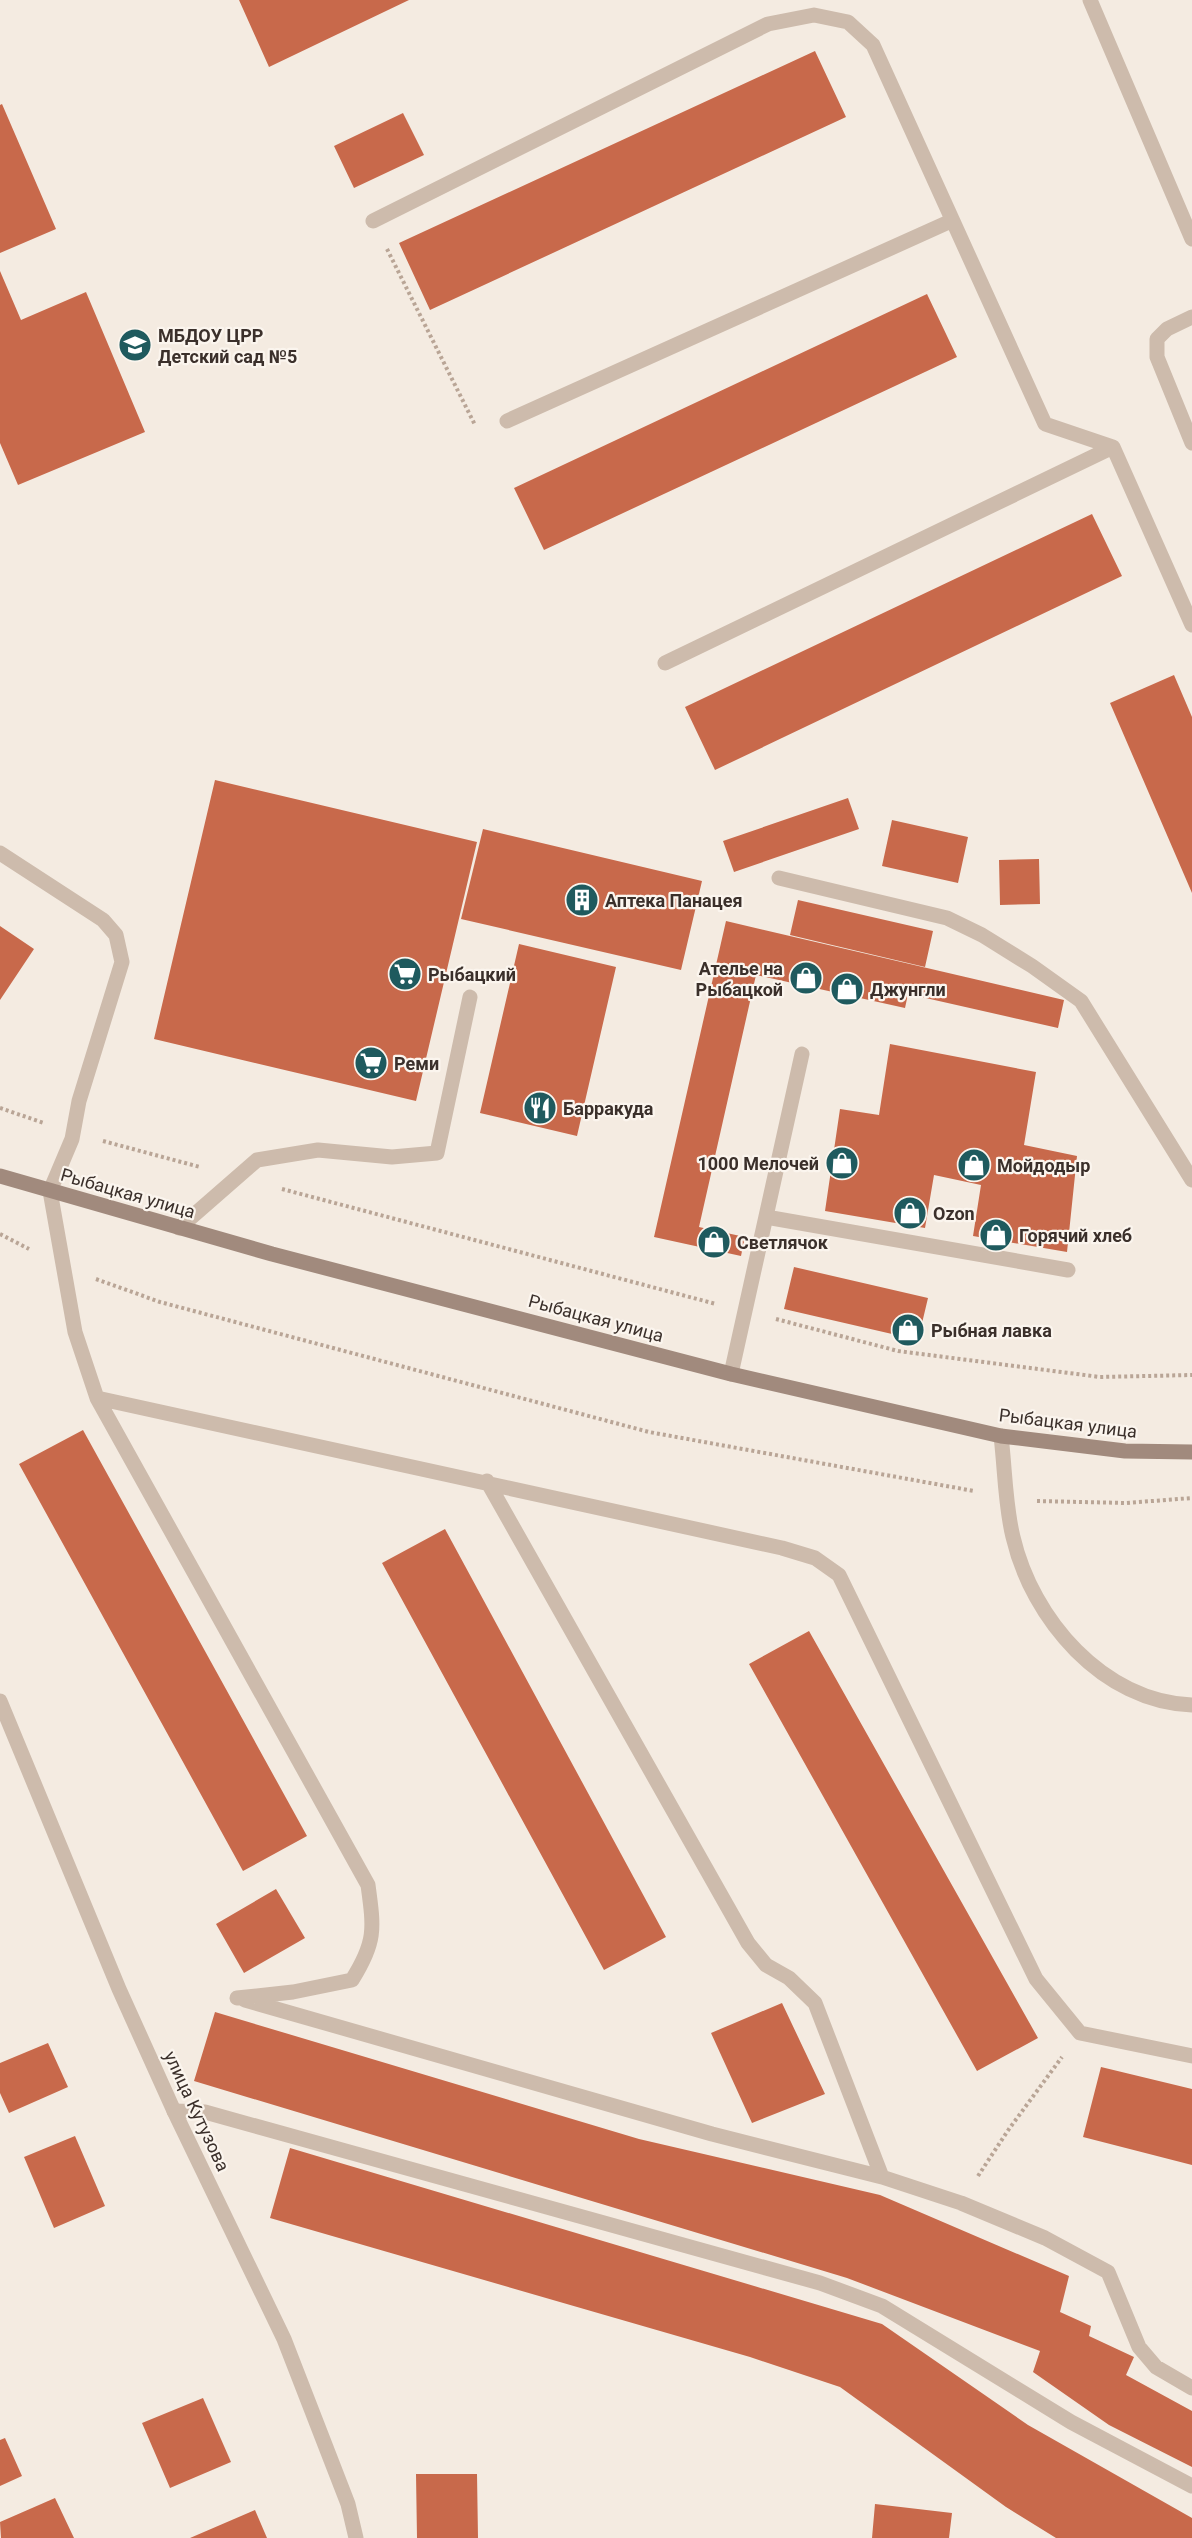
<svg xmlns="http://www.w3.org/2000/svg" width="1192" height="2538" viewBox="0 0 1192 2538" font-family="Roboto,sans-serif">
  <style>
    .building { fill: #c8694b }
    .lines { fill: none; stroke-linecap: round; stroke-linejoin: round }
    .path { stroke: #b9a596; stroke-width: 4; stroke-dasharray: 3 3; stroke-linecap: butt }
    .service { stroke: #cdbbac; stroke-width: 15 }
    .minor { stroke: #cdbbac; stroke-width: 15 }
    .secondary { stroke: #a18a7d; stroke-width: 15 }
    .labels { text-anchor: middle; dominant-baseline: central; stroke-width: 4.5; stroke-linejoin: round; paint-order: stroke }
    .poi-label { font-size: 18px; font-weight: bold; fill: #3b302b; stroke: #fbf5ee; text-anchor: start }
    .street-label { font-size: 18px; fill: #3b302b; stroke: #fbf5ee }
  </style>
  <rect width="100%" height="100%" fill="#f4ebe1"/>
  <path class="building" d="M239,0h170l-140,67z
    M815,51l31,66 -416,193 -31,-67z
    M2,104l54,125 -56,24v-148z
    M403,113l21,42 -70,33 -20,-42z
    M0,271l21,49 65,-28 59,140 -127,53 -18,-42z
    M927,294l30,63 -413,193 -30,-62z
    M1092,514l30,62 -407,194 -30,-63z
    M1174,675l18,42v176l-82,-190z
    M215,780l262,62 -61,259 -262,-62z
    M848,798l11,31 -125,43 -11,-31z
    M892,820l76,17 -10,46 -76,-17z
    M483,829l219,52 -21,89 -220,-51z
    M1039,859l1,45 -40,1 -1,-45z
    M798,900l135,31 -8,36 -135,-32z
    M726,921l338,79 -6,28 -150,-34 -3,14 -149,-33 -57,252 46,10 -4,19 -87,-19z
    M0,926l34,23 -34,51z
    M519,944l97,23 -39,169 -97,-23z
    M890,1044l146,28 -12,73 53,11 -10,96 -94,-16 8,-51 -47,-10 -9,53 -100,-17 15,-102 39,6z
    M794,1267l134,31 -10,42 -134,-31z
    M83,1430l224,406 -64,35 -224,-407z
    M445,1529l221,408 -62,33 -222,-407z
    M809,1631l229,407 -61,33 -228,-407z
    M276,1889l29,49 -61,35 -28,-49z
    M782,2003l43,91 -73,29 -41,-90z
    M215,2012l424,127 241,56 189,81 -9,36 31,14 -2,10 45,21 -8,18 66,36v56l-83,-42 -76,-53 7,-21 -193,-73 -653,-197z
    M48,2043l20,44 -59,26 -9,-20v-30z
    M1101,2067l91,22v76l-109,-28z
    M75,2136l30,70 -51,22 -30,-71z
    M290,2148l592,176 146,101 164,93v20h-136l-50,-31 -166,-120 -90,-30 -480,-139z
    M203,2398l28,64 -61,26 -28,-65z
    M5,2438l17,38 -22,10v-46z
    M416,2474h61l1,64h-61z
    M55,2498l19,40h-73l-1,-16z
    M875,2504l77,9 -3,25h-77z
    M255,2510l12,28h-77z"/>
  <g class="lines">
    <path class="path" d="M387,249l88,176
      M0,1108l44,15
      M103,1141l97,26
      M282,1189l434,115
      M0,1234l29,15
      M96,1279l64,23 489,130 325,59
      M776,1319l122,32 202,26 92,-2
      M1037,1501l89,2 66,-5
      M978,2176l31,-47 53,-72"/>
    <path class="service" d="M1090,0l102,239
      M373,221l395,-197 46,-9 34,7 25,23 172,379 68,23 79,178
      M1192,317l-25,12 -10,10v18l35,86
      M507,421l444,-200
      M665,663l448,-216
      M0,853l103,67 13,15 6,27 -43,139 -7,38 -22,52 25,141 22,66 271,487c6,44 8,57 -16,95l-59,12 -56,6
      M779,878l168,40 35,17 50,31 49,35 111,179
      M766,1217l302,53
      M179,1228l78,-68 61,-10 74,7 45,-4 33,-156
      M731,1374l71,-320
      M97,1398l685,150 33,10 24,17 197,404 44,54 112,23
      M1001,1436c4,33 4,69 12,101 19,82 90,165 179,168
      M487,1481l261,462 18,22 23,13 26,25 67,174
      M245,2000l467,134 170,43 79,26 84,35 63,34 31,75 17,20 36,21
      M174,2111l31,1 615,171 62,23 189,116 121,64"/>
    <path class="minor" d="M0,1701l119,288 55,122 110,228 64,165 8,34"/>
    <path class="secondary" d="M0,1176l272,78 459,120 270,62 124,15 67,1"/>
  </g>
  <defs>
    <symbol id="school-disc" viewBox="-11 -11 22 22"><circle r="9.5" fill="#1f5a5e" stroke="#fbf5ee"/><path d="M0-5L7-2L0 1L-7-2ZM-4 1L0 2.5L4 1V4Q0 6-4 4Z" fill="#fff"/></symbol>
    <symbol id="building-disc" viewBox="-11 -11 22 22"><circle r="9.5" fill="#1f5a5e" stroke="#fbf5ee"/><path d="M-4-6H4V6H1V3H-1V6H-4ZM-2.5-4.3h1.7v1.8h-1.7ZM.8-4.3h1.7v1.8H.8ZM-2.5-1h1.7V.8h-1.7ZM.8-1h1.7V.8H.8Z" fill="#fff"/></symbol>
    <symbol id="supermarket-disc" viewBox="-11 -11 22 22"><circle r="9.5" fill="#1f5a5e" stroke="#fbf5ee"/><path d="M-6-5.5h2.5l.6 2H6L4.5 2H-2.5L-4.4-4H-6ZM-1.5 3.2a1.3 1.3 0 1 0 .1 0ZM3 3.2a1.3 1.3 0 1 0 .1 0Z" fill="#fff"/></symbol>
    <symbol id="shop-disc" viewBox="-11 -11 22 22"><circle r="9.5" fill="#1f5a5e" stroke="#fbf5ee"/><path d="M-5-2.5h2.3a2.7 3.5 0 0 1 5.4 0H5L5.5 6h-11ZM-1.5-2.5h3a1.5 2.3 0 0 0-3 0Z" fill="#fff"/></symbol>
    <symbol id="restaurant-disc" viewBox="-11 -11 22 22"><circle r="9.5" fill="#1f5a5e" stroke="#fbf5ee"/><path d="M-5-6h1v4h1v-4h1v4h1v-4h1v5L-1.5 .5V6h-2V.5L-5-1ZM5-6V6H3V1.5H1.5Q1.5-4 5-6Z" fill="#fff"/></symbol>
  </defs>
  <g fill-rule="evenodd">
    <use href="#school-disc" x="116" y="326" width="38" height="38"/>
    <use href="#building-disc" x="563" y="881" width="38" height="38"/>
    <use href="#supermarket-disc" x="386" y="955" width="38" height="38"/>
    <use href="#shop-disc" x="787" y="959" width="38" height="38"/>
    <use href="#shop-disc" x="828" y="970" width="38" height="38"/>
    <use href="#supermarket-disc" x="352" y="1044" width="38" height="38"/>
    <use href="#restaurant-disc" x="521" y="1089" width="38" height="38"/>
    <use href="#shop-disc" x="823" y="1144" width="38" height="38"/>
    <use href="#shop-disc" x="955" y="1146" width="38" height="38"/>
    <use href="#shop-disc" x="891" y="1194" width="38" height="38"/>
    <use href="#shop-disc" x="977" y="1216" width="38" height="38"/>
    <use href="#shop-disc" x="695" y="1223" width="38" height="38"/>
    <use href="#shop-disc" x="889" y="1311" width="38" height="38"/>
  </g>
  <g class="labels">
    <g class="poi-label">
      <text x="158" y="335">МБДОУ ЦРР<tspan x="158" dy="21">Детский сад №5</tspan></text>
      <text x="605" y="900">Аптека Панацея</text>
      <text x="783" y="968" text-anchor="end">Ателье на<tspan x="783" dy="21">Рыбацкой</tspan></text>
      <text x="428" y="974">Рыбацкий</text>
      <text x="870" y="989">Джунгли</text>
      <text x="394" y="1063">Реми</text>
      <text x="563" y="1108">Барракуда</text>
      <text x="819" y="1163" text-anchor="end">1000 Мелочей</text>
      <text x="997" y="1165">Мойдодыр</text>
      <text x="933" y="1213">Ozon</text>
      <text x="1019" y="1235">Горячий хлеб</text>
      <text x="737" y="1242">Светлячок</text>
      <text x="931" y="1330">Рыбная лавка</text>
    </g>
    <g class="street-label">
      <text transform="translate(128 1193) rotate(16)">Рыбацкая улица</text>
      <text transform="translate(596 1318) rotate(15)">Рыбацкая улица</text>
      <text transform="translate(1068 1423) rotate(7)">Рыбацкая улица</text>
      <text transform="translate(197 2111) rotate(65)">улица Кутузова</text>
    </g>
  </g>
</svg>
